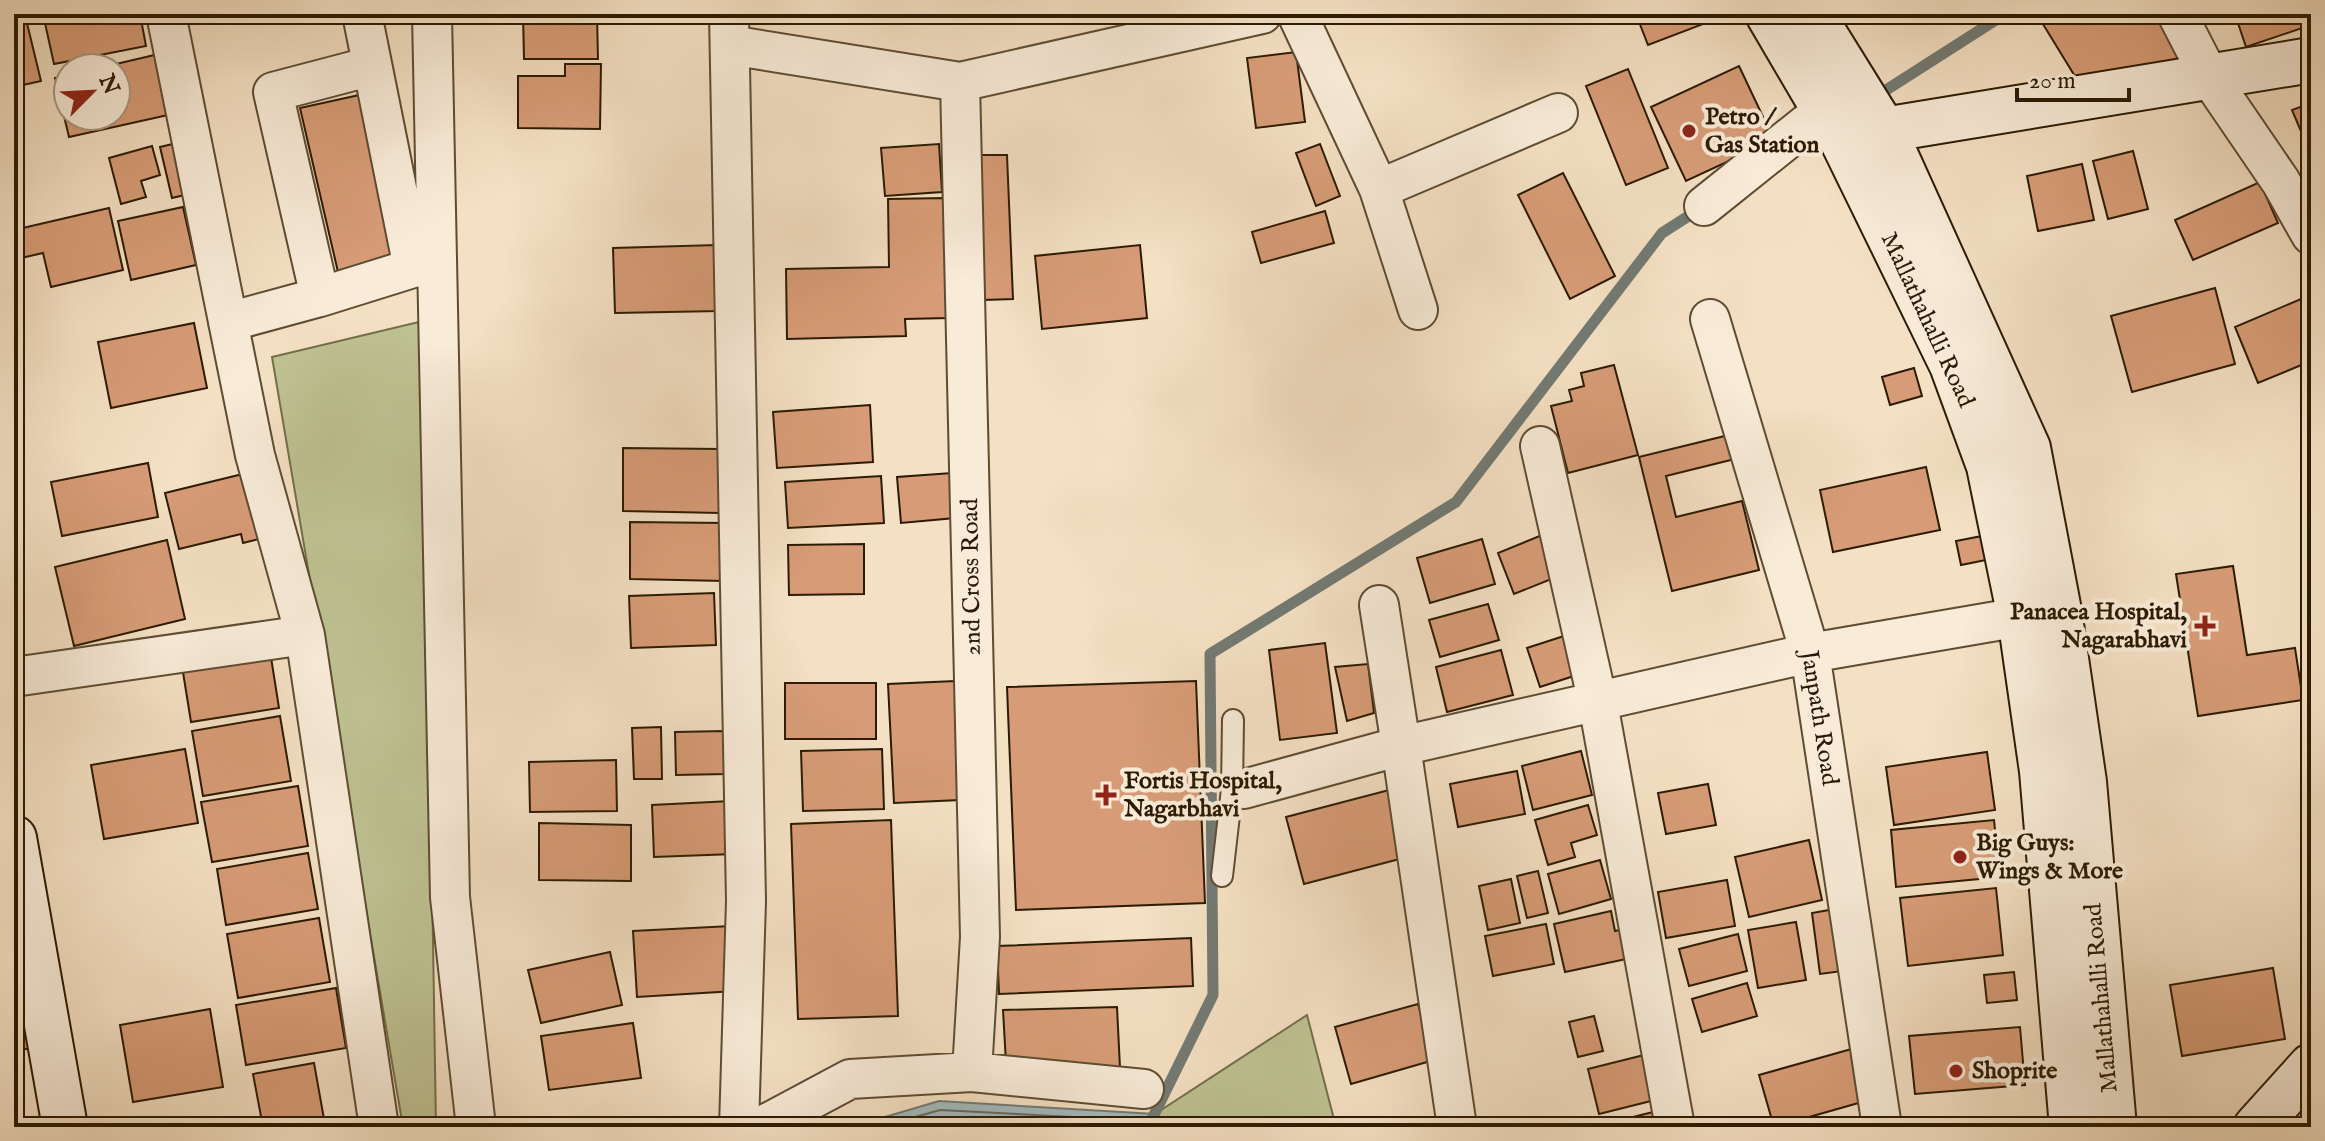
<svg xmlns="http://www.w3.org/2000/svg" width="2325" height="1141" viewBox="0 0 2325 1141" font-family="'IM FELL English',serif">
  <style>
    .green { fill: #bec192; stroke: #756e4a; stroke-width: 2 }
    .water { fill: #a2babf; stroke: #737a73; stroke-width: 2 }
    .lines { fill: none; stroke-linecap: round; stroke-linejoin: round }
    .shore { stroke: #676a60; stroke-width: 2 }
    .stream { stroke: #737a73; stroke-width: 11 }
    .building { fill: #d79c77; stroke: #2c1b02; stroke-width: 2 }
    .lane-casing { stroke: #5e4c32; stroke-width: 24 }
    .street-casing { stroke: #5e4c32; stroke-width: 42 }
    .secondary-casing { stroke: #2c1b02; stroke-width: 48 }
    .lane { stroke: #f8ebd8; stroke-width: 20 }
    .street { stroke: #f8ebd8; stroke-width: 38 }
    .secondary { stroke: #f8ebd8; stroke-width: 44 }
    .poi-dot { fill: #8f2418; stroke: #f8ebd8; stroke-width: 3 }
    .labels { text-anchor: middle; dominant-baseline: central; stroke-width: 8; stroke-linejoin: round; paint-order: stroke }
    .poi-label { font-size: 24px; font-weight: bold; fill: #2c1b02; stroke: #f8ebd8; text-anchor: start }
    .street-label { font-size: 24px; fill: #2c1b02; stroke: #f8ebd8 }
  </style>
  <rect width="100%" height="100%" fill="#f4e0c3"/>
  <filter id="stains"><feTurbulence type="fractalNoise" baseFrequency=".0025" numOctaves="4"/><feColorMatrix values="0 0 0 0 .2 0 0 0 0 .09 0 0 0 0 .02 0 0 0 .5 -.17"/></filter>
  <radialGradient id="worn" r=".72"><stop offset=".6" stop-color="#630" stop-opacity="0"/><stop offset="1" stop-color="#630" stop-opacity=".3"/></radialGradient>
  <path class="green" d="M423,321l13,806h-33l-131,-770z
    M1307,1015l29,112h-172l-9,-13z"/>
  <path class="water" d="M939,1101l216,13 9,13h-313z"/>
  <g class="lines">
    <path class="shore" d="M880,1127l60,-17 209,11 6,6
      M915,1127l26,-7 131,7"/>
    <path class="stream" d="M1883,92l122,-78
      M1148,1127l65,-132 -3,-341 246,-152 206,-269 36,-23"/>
  </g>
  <path class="building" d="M43,14h97l6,32 -92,18z
    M523,14h74l1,45h-74z
    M1636,14h82l1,4 -71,27z
    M2042,14h120l24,46 -102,31 -46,-75z
    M2235,14h76v11l-65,22z
    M25,15l16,66 -27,6v-70z
    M1296,52l9,70 -49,6 -9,-70z
    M163,53l14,60 -108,24 -14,-59 13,-3v41h48v-48h-17z
    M565,64h36l-1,65 -82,-1v-52h47z
    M1739,66l35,74 -88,41 -35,-74z
    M1628,69l40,99 -42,17 -40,-99z
    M373,92l40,176 -72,17 -41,-177z
    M2311,103v52l-19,-45z
    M185,141l12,51 -25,6 -12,-51z
    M939,144l3,48 -57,4 -4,-48z
    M1320,144l20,52 -24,10 -20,-53z
    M152,146l8,29 -19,6 5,16 -25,7 -12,-46z
    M2133,151l15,58 -40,10 -15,-58z
    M978,155h29l6,144 -29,1z
    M2082,164l12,56 -56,11 -11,-55z
    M1563,173l52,103 -45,23 -52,-104z
    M2260,182l18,41 -85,37 -18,-40z
    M946,198l3,120 -44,1 1,17 -119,3 -1,-70 103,-2 -1,-68z
    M183,207l13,58 -65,15 -13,-59z
    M109,208l14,62 -72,17 -8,-34 -22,5 -7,-28z
    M1325,211l9,32 -73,20 -9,-31z
    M717,245l2,66 -104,2 -2,-65z
    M1140,245l7,73 -105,11 -7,-73z
    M2215,288l20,76 -103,28 -21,-76z
    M2308,296l3,9v56l-53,22 -23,-56z
    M194,323l13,65 -96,20 -13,-66z
    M1614,365l24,90 -70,18 -17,-67 21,-5 -3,-11 15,-4 -3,-13z
    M1914,368l8,28 -32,9 -8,-28z
    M870,405l3,57 -96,6 -4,-56z
    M1737,433l6,24 -77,19 10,41 66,-16 17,69 -87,21 -33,-134z
    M623,448l98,1 -1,64 -97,-2z
    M148,463l10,54 -96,19 -11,-54z
    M1926,467l14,63 -107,22 -13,-62z
    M255,471l16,65 -28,7 -2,-9 -62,15 -14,-56z
    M952,473l3,45 -54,5 -4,-46z
    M881,476l3,47 -96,5 -3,-46z
    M630,522l95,1v58l-95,-2z
    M1542,535l17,41 -45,18 -16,-41z
    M1982,536l4,24 -25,5 -5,-24z
    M1482,539l13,45 -65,19 -13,-45z
    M167,540l18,79 -111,27 -19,-79z
    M864,544v50l-75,1 -1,-50z
    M2233,566l14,89 48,-7 8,52 -105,16 -22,-142z
    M714,593l2,52 -85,3 -2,-52z
    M1488,604l11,36 -59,17 -11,-37z
    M1567,635l13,39 -40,13 -13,-39z
    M1325,643l12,90 -57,7 -11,-90z
    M1501,650l12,45 -66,17 -11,-45z
    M270,651l9,57 -88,14 -9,-56z
    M1368,664l6,49 -27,8 -12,-54z
    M955,681l5,119 -66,3 -6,-119z
    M1196,681l9,222 -189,7 -9,-223z
    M785,683h91v56h-91z
    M280,716l11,65 -88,15 -11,-65z
    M661,727l1,52h-28l-2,-51z
    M725,731l1,43 -50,1 -1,-43z
    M185,749l13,74 -94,16 -13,-74z
    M882,749l2,60 -81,2 -2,-60z
    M1581,751l11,44 -59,15 -11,-44z
    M1987,752l8,58 -101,15 -8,-58z
    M616,760l1,51 -87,1 -1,-50z
    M1517,771l8,43 -67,13 -8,-43z
    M1708,784l8,41 -50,9 -8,-41z
    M298,786l10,60 -96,16 -11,-60z
    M1393,789l18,67 -107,28 -18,-67z
    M731,801l3,53 -80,3 -2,-52z
    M1588,805l9,30 -26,8 4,14 -27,8 -13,-45z
    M891,820l7,196 -100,3 -7,-195z
    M1994,820l6,57 -104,10 -5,-57z
    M539,823l92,2v56l-92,-1z
    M1809,840l13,60 -73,17 -14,-60z
    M308,853l10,56 -92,16 -9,-56z
    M1600,860l11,39 -52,15 -11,-40z
    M1538,871l10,42 -21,5 -10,-42z
    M1511,879l9,44 -32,7 -9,-44z
    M1727,880l8,46 -69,12 -8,-46z
    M1996,888l7,67 -95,11 -8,-68z
    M1835,909l8,62 -23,3 -8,-61z
    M1611,911l4,20 10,-2 6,29 -66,14 -11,-48z
    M319,918l11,64 -92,16 -11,-64z
    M1796,922l10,58 -48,8 -10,-58z
    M1546,924l8,40 -61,12 -8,-40z
    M731,926l4,65 -98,6 -4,-66z
    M1738,934l9,37 -58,15 -10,-37z
    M1191,938l2,48 -194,8 -2,-48z
    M610,952l12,53 -81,18 -13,-53z
    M2273,968l12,71 -103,17 -12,-71z
    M2014,972l3,28 -30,3 -3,-28z
    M26,981l12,66 -24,4v-67z
    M1747,983l10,33 -55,16 -10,-33z
    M336,988l10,60 -100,17 -10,-60z
    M1418,1004l16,56 -83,24 -16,-57z
    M1117,1007l3,61 -114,-5 -3,-53z
    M210,1009l13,78 -90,15 -13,-77z
    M1594,1016l9,35 -25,6 -9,-35z
    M633,1023l8,55 -92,12 -8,-54z
    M2020,1027l5,58 -110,9 -6,-58z
    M1855,1048l14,52 -95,27 -15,-52z
    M1648,1054l11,45 -60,15 -11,-45z
    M314,1063l10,56 -61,8 -10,-53z
    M1657,1111l4,16h-64v-1z"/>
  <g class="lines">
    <defs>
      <path id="lane" d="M1222,876l10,-87 1,-69"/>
      <path id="street" d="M166,14l89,441 50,180 74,492
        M362,14l51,254 -93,29 -47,-205 99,-26
        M432,14l18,883 26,230
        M729,14l17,887 -7,226
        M1297,14l82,175 39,121
        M2177,14l33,64 71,104 30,53
        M730,45l230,37 302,-68
        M960,82l20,855 -8,135
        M1379,189l179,-76
        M1704,206l120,-96
        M1710,319l100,334 72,474
        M228,322l92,-25
        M1540,446l58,257 77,424
        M1379,605l22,141 409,-93 210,-36
        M14,677l291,-42
        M1244,789l157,-43 56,381
        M760,1127l90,-48 122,-7 172,17"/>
      <path id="secondary" d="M1768,14l75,128 109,223 37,101 31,151 22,154 30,356
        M1812,14l72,116 144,318 31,163 25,171 30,345
        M1856,138l28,-8 427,-70
        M14,838l51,289
        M2256,1127l55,-61"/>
    </defs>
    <use href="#lane" class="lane-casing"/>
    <use href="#street" class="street-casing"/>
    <use href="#secondary" class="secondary-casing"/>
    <use href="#lane" class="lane"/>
    <use href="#street" class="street"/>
    <use href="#secondary" class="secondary"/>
  </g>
  <g class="poi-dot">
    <circle cx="1689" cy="131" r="8"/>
    <path d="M2201 614h8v8h8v8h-8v8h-8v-8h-8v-8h8z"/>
    <path d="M1102 783h8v8h8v8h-8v8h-8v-8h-8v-8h8z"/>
    <circle cx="1960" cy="857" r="8"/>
    <circle cx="1956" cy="1071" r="8"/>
  </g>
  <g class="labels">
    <g class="poi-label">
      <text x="1705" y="117">Petro /<tspan x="1705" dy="28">Gas Station</tspan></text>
      <text x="2187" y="612" text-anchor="end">Panacea Hospital,<tspan x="2187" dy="28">Nagarabhavi</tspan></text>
      <text x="1124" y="781">Fortis Hospital,<tspan x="1124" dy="28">Nagarbhavi</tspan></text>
      <text x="1976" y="843">Big Guys:<tspan x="1976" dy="28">Wings &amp; More</tspan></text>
      <text x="1972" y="1071">Shoprite</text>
    </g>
    <g class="street-label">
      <text transform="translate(1927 320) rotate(65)">Mallathahalli Road</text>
      <text transform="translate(972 577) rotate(-91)">2nd Cross Road</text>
      <text transform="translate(1819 718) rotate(81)">Janpath Road</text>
      <text transform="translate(2102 998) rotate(-95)">Mallathahalli Road</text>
    </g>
  </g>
  <rect width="2325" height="1141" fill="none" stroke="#f4e0c3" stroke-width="48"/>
  <rect x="16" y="16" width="2293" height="1109" fill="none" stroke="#2c1b02" stroke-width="4"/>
  <rect x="24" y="24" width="2277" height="1093" fill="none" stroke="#2c1b02" stroke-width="2"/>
  <g transform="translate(92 92) rotate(66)"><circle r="38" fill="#f8ebd8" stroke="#a69882" stroke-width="2"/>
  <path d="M0-6L14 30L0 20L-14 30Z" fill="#8f2418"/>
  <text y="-12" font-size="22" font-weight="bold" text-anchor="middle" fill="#2c1b02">N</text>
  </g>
  <path d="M2017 88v12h112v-12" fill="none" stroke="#2c1b02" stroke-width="4"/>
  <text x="2029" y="88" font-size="24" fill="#2c1b02" stroke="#f8ebd8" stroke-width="6" paint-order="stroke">20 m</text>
  <rect width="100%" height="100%" filter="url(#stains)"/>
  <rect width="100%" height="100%" fill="url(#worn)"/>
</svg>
